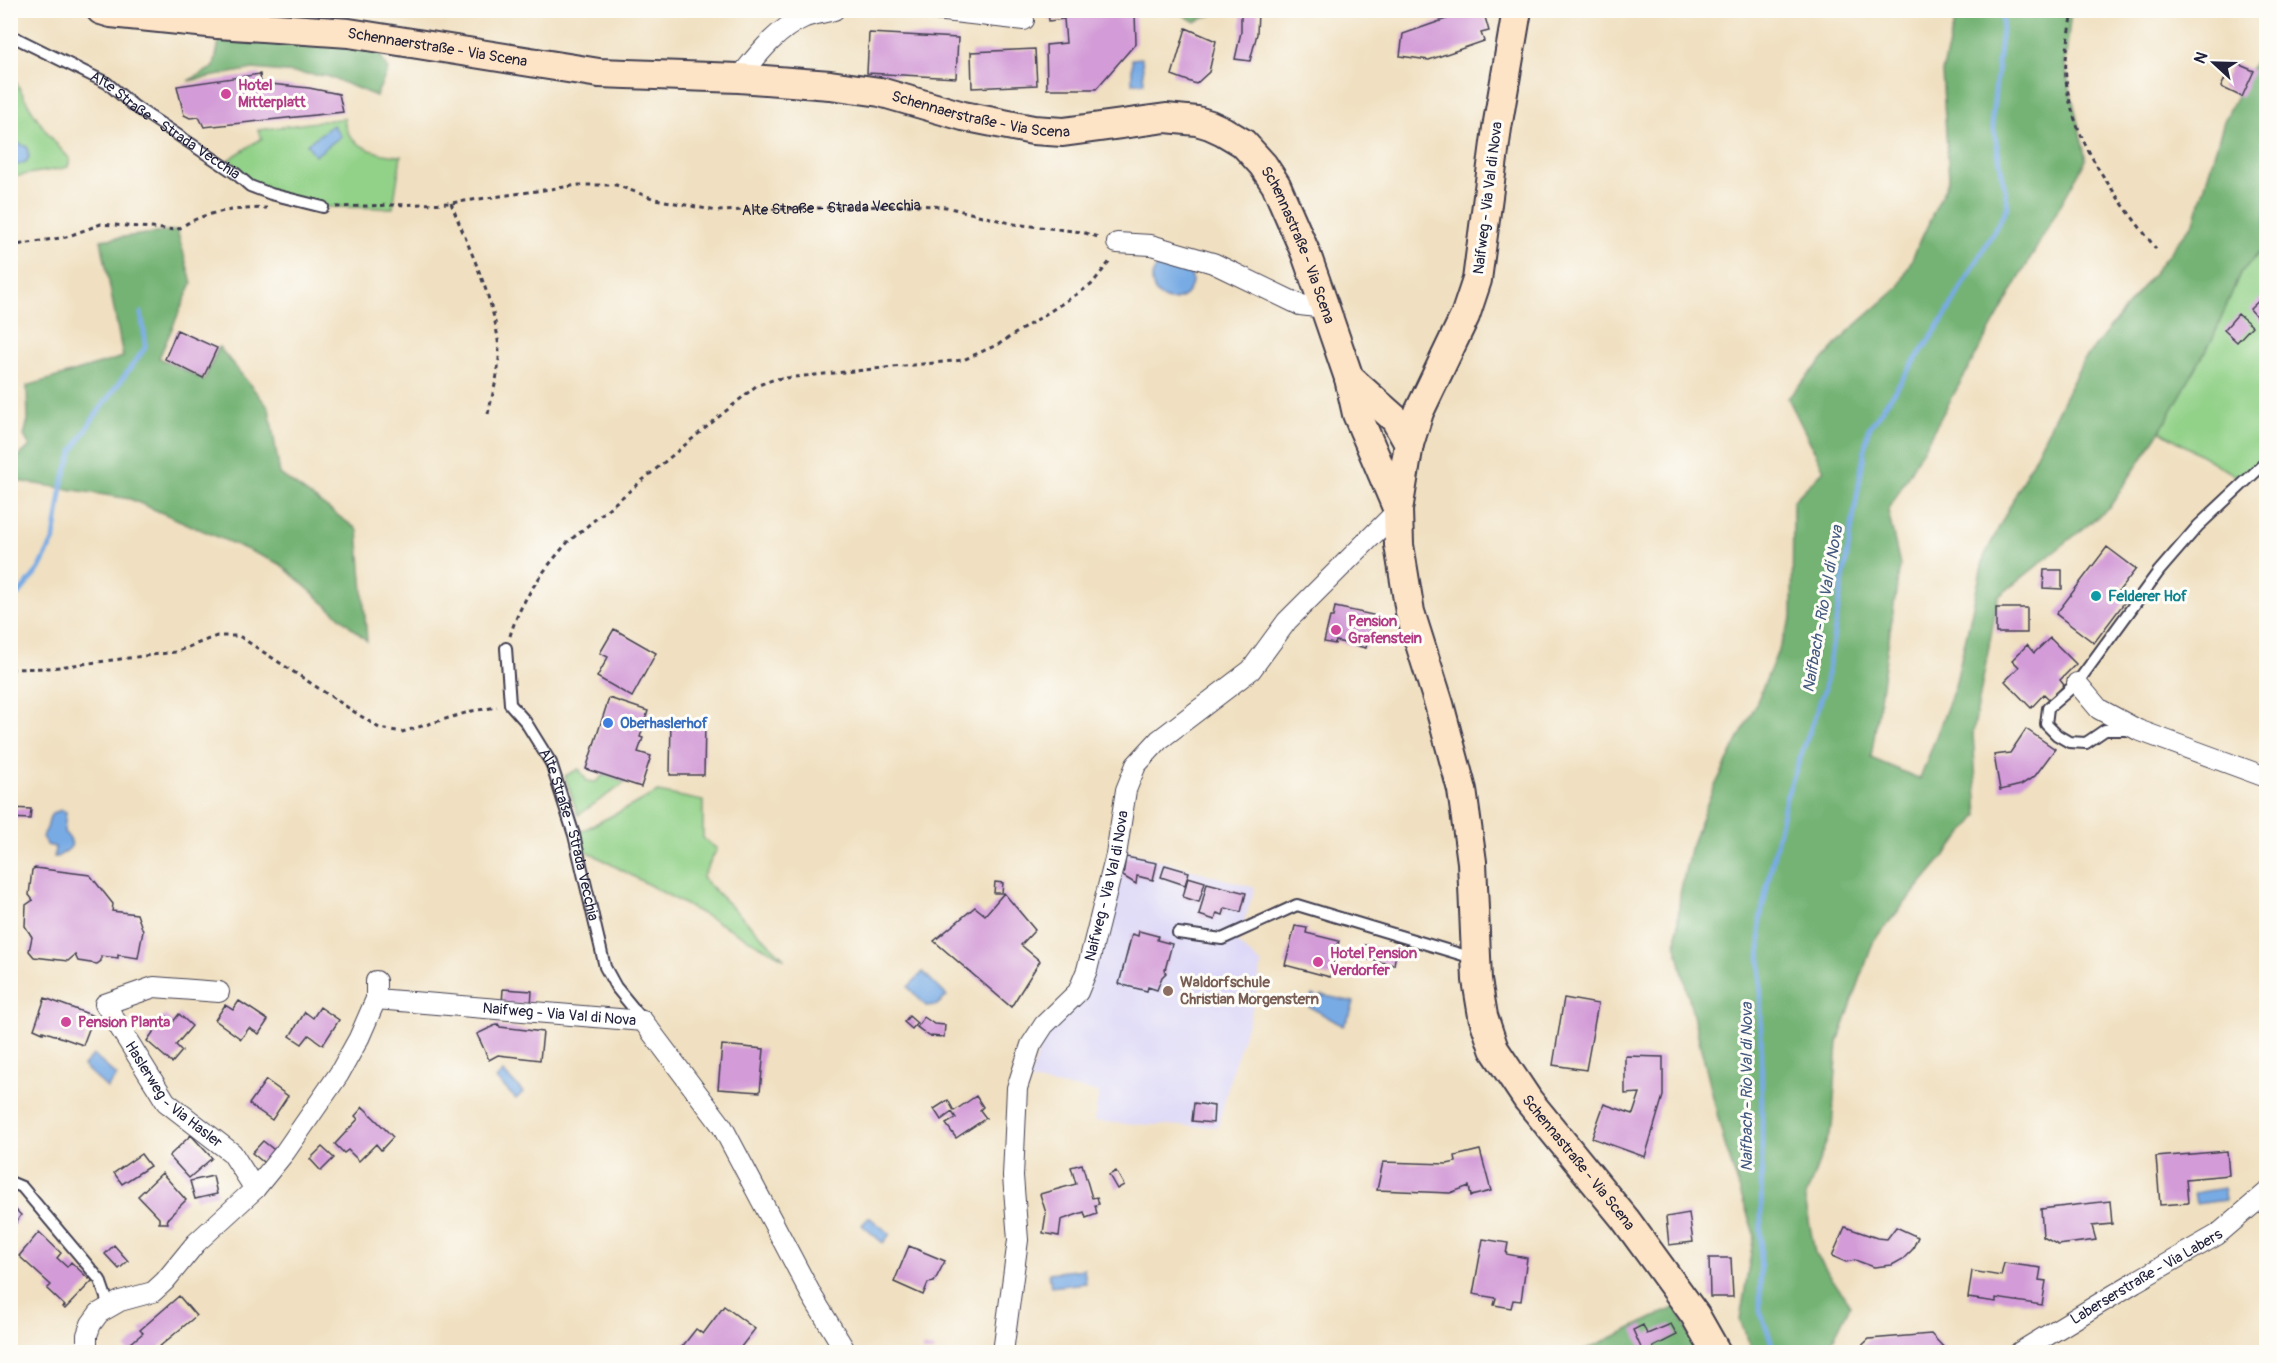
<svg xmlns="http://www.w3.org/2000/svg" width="2277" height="1363" viewBox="0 0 2277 1363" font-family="Pangolin,sans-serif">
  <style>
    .built { fill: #dbd6f7 }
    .green { fill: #92d188; stroke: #5a7a62; stroke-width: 1.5 }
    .forest { fill: #75b374; stroke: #4c6a58; stroke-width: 1.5 }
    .water { fill: #78abe4; stroke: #4d6690; stroke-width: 1.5 }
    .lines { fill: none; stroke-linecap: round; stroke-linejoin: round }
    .stream { stroke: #78abe4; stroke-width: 5 }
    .building { fill: #d39bd7 }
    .lane-casing { stroke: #413e4f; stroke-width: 14 }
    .street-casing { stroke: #413e4f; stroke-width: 22 }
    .secondary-casing { stroke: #413e4f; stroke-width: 32 }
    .path { stroke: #413e4f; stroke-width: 3; stroke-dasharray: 4.5 4.5; stroke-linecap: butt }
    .lane { stroke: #fff; stroke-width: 10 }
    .street { stroke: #fff; stroke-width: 20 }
    .secondary { stroke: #fee4c6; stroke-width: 28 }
    .hotel-dot { fill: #d1479c; stroke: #fdfcf7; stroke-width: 2 }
    .culture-dot { fill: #0f9aa8; stroke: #fdfcf7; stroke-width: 2 }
    .shop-dot { fill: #3f7fe0; stroke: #fdfcf7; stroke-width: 2 }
    .education-dot { fill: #8d6e63; stroke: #fdfcf7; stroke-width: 2 }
    .labels { text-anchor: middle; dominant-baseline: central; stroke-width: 6; stroke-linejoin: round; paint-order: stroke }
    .street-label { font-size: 15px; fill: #22223b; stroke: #fdfcf7 }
    .hotel-label { font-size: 15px; font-weight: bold; fill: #b23c85; stroke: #fdfcf7; text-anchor: start }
    .culture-label { font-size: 15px; font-weight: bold; fill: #0d838f; stroke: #fdfcf7; text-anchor: start }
    .shop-label { font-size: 15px; font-weight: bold; fill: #366cbe; stroke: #fdfcf7; text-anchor: start }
    .education-label { font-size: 15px; font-weight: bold; fill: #785e54; stroke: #fdfcf7; text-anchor: start }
    .water-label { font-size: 16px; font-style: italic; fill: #44597f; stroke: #fdfcf7 }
  </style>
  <rect width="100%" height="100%" fill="#fdfcf7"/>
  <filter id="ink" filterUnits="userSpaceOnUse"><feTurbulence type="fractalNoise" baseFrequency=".0167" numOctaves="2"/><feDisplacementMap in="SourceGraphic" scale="12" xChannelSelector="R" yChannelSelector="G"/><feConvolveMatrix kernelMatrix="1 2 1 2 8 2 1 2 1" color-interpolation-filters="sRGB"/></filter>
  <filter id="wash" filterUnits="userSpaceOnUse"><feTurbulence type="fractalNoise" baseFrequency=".008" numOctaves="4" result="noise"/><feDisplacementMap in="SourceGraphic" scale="24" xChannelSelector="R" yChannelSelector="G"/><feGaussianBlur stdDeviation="1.35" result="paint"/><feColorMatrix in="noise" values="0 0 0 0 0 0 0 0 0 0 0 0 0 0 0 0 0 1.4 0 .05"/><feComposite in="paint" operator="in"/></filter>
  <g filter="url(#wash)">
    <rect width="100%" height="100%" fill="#f0e0c1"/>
    <path class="built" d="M1124,850l131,38 -18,55 25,21 -10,47 -19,57 -15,59 -92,-3 -32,-3 5,-29 -70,-11 14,-41 26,-29z"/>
    <path class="green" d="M10,70c17,34 34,63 60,89l-2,8c-19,5 -38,5 -57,11v-11l15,-5 1,-15 -9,-3 -7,7z
      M344,118c1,28 34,37 57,38l-8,52 -70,-1 -52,-13 -36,-21 5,-5 -12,-8 34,-22 -4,-8z
      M2266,246v211l-26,21 -80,-47 53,-93 27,-65z
      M579,769l8,12 9,1 8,-7 22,7 -48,33 -13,-39z
      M658,792l45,9v37l14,11 -15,29 83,81 -200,-109 -5,8 -6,-23z"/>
    <path class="forest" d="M1177,11v-1l43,1 -25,11z
      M1957,11h114l-6,54 21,95 -198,351 12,54 -29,193 49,21 35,-93 29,-129 98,-194 112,-141 30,-101 42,-82v207l-26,27 -27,65 -53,93 -51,77 -111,89 -25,136 5,83 -104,124 -36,102 -6,85 -27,72 10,54 35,52 -19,39 6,8h-84l-13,-32 14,-86 -30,-92 -48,-196 4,-52 10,-45 20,-53 46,-92 36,-87 1,-116 31,-31 -36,-72 60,-66 51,-45 50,-108 -7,-107z
      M220,36l151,1 17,33 -12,26 -49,-20 -74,-7 -65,12 26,-14z
      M177,230l15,53 -33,75 45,22 15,-33 50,61 11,66 78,56 9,111 -87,-77 -150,-65 -119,-19 4,-20 15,-14 -6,-10 4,-16 -1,-34 96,-29 -22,-117z
      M1676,1307l22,45h-117z"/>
    <path class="water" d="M1142,58l2,25h-12v-24z
      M333,125l8,11 -26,20 -8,-12z
      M18,143l9,4 2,10 -3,5 -15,5v-16z
      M1152 280a20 20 0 1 1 40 0a20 20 0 1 1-40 0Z
      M62,810l4,2 -2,20c15,15 5,17 -7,25h-3l1,-10 -8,-2 -5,-8c1,-3 4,-5 5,-9 4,-11 -1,-14 15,-18z
      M923,972l24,24 -10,9 -11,1 -18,-19z
      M1312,995l8,3 2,-3 32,7 -4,13 -7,11 -35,-20z
      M93,1055l24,21 -10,12 -24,-22z
      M503,1072l20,20 -7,7 -20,-20z
      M2223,1188l2,12 -29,4 -2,-11z
      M869,1217l21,17 -7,9 -21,-18z
      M1084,1269l2,14 -35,4 -2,-14z"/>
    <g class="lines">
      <path class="stream" d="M10,598l8,-3 21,-26 15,-30 9,-59 10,-29 19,-31 53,-72v-10l-4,-25
        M1775,1352l-15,-41 2,-183 -2,-208 26,-122 39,-110 43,-258 78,-115 62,-109 -16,-87 12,-109"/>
    </g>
    <g id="blocks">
      <path class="building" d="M1048,10h83l4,4 1,29 -40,46h-49l-1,-44 20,-2 -2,-24 -15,2z
        M1472,10h11l6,21 -8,2 3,8 -55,19 -29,-4 3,-22z
        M1258,12l-1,22 -7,27 -15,-2 6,-27v-17z
        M1186,28l30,13 -7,31 -13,12 -24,-9z
        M869,33l89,5 -2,40 -89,-5z
        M1035,49l2,36 -65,3 -1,-36z
        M2233,62l21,9 -12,26 -21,-10z
        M260,74l1,11 9,-1 39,4 30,6 4,18 -139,15 -5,-10 -9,1 -6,-3 -7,-29z
        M2266,294v34l-16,-19z
        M2238,314l14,12 -15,16 -13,-12z
        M177,330l40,18 -14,30 -38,-19z
        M2107,547l29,22 -18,23 9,7 -33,44 -38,-29z
        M2044,570h18v19l-19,-1z
        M1335,607l38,8 -7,33 -30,-7 -1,3 -11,-2 6,-25h3z
        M1996,608h31v25h-31z
        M614,629l42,24 -24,44 -35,-20 11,-20 -8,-4z
        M2050,638l26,26 -16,16 4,5 -14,15 -6,-6 -13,14 -26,-27 14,-14 -7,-7 15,-15 7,8z
        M609,698l39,13 -8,26 3,1 -5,14 13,4 -10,31 -55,-18z
        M671,720l34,1 -1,54h-34z
        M2026,729l29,20 -20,27 -14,9 -21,5 -6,-35 16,-2z
        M10,808l21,1 -1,10 -20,-1z
        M1126,857l31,6 -4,17 -16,-4 -1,8 -13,-8z
        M1165,865l24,7 -4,13 -24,-8z
        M35,868l55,7 23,29 -1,7 25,3 6,17 -5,27 -20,-3v3l-17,-2v5l-4,3 -19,-3 -3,-6 -7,6 -34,-4 -5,-6 3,-14 -7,-11 1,-21 7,-5 -4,-5 3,-25z
        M1188,877l17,5 -6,20 -16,-5z
        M995,882l8,1 -1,10h-8z
        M1207,883l39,10 -5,19 -16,-4 -2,7 -6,-2 -2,7 -16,-5z
        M1004,893l31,37 -14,15 19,16 -29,46 -77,-66 41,-34 10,8z
        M1295,926l12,2 -1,5 33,8 -9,36 -45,-12z
        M1139,931l19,5 -1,4 15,4 -7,26 1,3 -4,4 -5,13 -9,-3 -1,4 -28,-7 13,-50 6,2z
        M1365,945l31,7 -2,13 -32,-7z
        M503,989l29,2 -1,15 -29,-2z
        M45,998l49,18 -11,29 -40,-14v2l-9,-4z
        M1564,998l34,6 -12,66 -33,-5z
        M239,1001l29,19 -9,14 -10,-6 -8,11 -26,-19 10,-15 8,5z
        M320,1007l19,13 -16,25 -14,-10 -7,9 -12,-8 15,-24 8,6z
        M179,1014l13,12 -16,19 6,6 -10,12 -25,-22 18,-26 8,7z
        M909,1016l8,7 -5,6 -8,-7z
        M924,1017l10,7 11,1 -1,12 -15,-1 -12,-9z
        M498,1024l2,3 43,5 -3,28 -42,-5 -9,5 -12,-26z
        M722,1045l42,4 -4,43 -42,-3z
        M1625,1056l38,1v39l-18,61 -53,-19 12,-34 29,10 7,-21 -15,1z
        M266,1080l22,16 -16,24 -23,-16z
        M976,1096l7,11 -3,3 6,8 -30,20 -10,-14 10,-6 -4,-6 -11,8 -7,-11 14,-9 6,11z
        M1194,1103l20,3 -1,17 -21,-2z
        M363,1107l30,30 -12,13 -5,-6 -17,17 -11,-11 -4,3 -9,-9 23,-25 -3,-3z
        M191,1135l21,23 -23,20 -20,-22z
        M263,1141l15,12 -10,13 -16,-13z
        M322,1147l12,11 -13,13 -11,-12z
        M1480,1150l11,41 -20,5 -2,-10 -19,7 -73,-3 6,-28 64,2 9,-2 -1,-6z
        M2227,1151l2,24 -43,4 2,24 -28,2 -4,-48z
        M141,1154l9,12 -28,18 -8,-11z
        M1082,1164l10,34 5,-1 2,7 -4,1 2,9 -11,4 -2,-6 -23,8 -2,16 -16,-3 3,-20 -6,-19 36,-10 -5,-17z
        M1116,1171l8,14 -7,4 -8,-14z
        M162,1173l24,27 -19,19 1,4h-9v-5l-21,-22z
        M213,1176l4,18 -22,5 -5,-18z
        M2110,1201l2,23 -20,2 4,14 -38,5 -15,-8 -2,-28z
        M10,1204l11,11 -11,17z
        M1689,1213l4,29 -24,3 -3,-28z
        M1845,1227l32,11 10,1 9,-12 22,10 -6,13 -9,9 -11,6 -18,2 -19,-7 -9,2 -14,-6z
        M39,1232l22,21 -4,5 10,9 4,-5 18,17 2,-2 2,3 -28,29 -2,-2 2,-1 -18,-17 4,-4 -32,-29z
        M1483,1239l25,4 -2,11 21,4 -6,43 -8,-1 -2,8 -17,-3 2,-7 -23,-4z
        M114,1245l14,16 -9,8 -14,-15z
        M909,1246l36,15 -11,21 -6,1 -5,12 -29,-13z
        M1709,1258h22l2,39h-23z
        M2004,1263l37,5 -2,12 7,1 -4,24 -46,-7v4l-28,-4 4,-27 29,5z
        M179,1296l17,20 -37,31 5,5h-35l-4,-4 18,-15 -3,-3z
        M724,1306l31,23 -18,23h-59l18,-23 7,5z
        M1671,1324l6,11 -24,12 3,5h-13l-10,-22 10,-5 4,9z
        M1931,1334l17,18h-93l14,-13z
        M922,1347l13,2 -1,3h-12z"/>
    </g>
  </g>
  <g filter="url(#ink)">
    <use href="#blocks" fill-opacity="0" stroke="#413e4f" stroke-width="1.5"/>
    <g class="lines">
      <defs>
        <g id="lane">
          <path id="s2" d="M10,35l97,48 27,23 101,67 15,13 21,8 52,13"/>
          <path id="s3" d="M506,648l4,56 15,17 26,42 23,72 31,132 11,20 27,33"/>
          <path d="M2130,730h-25l-19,13 -17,-1 -12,-7 -11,-11 2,-16 29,-25 82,-112 39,-45 68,-64"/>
          <path d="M1178,933l44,6 75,-34 176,53"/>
          <path d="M10,1182l12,5 78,93 9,26"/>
        </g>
        <g id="street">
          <path d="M936,10l88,10"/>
          <path d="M739,78c18,-22 37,-48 64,-60 9,-4 21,-5 31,-8"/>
          <path d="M1117,243l34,2 62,18 87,42 25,3"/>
          <path d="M2077,683l22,26 39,21 128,47"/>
          <path id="s4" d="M219,992l-65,-5 -49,17 61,98 66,51 23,36"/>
          <path id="s5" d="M376,999l267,22 79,105 90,170 34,56"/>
          <path d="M87,1352v-17l4,-11 8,-11 21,-12 33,-9 12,-11 31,-38 59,-54 30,-37 54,-78 20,-36 17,-39v-18"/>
          <path id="s6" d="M1003,1352l15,-112 -5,-64 4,-88 14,-43 13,-20 34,-33 9,-22 29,-115 10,-65 10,-25 23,-25 92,-70 36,-49 111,-111"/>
          <path id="s7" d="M2020,1352l115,-70 82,-47 49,-42"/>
        </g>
        <g id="secondary">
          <path id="s8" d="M101,10l10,3 107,11 131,9 250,40 140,5 91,7 50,7 83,24 70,14 30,2 103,-14 31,3 13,4 13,6 20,12 20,22 13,20 30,69 19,54 24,70 8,36 41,96"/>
          <path id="s9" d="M1517,10l-20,118 -20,152 -12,36 -46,96 -10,32 -11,66 1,35 11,67 29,92 23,86 10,72 5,118 6,36 11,33 34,51 97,119 70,96 21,37"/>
          <path d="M1349,378l46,41 14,25"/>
        </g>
      </defs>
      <use href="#lane" class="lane-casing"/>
      <use href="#street" class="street-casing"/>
      <use href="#secondary" class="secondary-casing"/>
      <g class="path">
        <path d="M2073,10c-3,23 -9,47 -7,69 7,68 52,118 90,170"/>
        <path d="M451,203c18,47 49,105 48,156 -1,18 -7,37 -11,55"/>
        <path id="s1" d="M336,207l115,-4 128,-18h37l39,14 62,12 201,-6 28,2 68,17 68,8 19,6"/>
        <path d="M10,246l56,-9 35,-13 76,6c27,-20 58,-21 90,-22"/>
        <path d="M510,636c10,-35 34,-67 58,-94l188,-156 19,-7 188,-19 36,-16 92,-59 20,-25"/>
        <path d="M10,669l41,-1 124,-16 42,-16h22l140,92 23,4 70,-21 25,-4"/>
      </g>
      <use href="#lane" class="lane"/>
      <use href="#street" class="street"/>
      <use href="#secondary" class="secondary"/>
    </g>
  </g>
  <g class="hotel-dot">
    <circle cx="226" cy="94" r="6"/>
    <circle cx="1336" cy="630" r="6"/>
    <circle cx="1318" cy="962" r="6"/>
    <circle cx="66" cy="1022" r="6"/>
  </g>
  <circle class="culture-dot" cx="2096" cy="596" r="6"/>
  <circle class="shop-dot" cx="608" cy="723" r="6"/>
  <circle class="education-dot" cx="1168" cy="991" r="6"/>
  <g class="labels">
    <g class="street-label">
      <text stroke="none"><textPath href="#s8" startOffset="339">Schennaerstraße - Via Scena</textPath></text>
      <text stroke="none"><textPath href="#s8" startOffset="888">Schennaerstraße - Via Scena</textPath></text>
      <text stroke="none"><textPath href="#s2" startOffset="180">Alte Straße - Strada Vecchia</textPath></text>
      <text transform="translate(1488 198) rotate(-83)">Naifweg - Via Val di Nova</text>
      <text stroke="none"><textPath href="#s1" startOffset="500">Alte Straße - Strada Vecchia</textPath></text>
      <text stroke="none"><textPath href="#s8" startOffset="1276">Schennastraße - Via Scena</textPath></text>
      <text stroke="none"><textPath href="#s3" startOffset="202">Alte Straße - Strada Vecchia</textPath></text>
      <text stroke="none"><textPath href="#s6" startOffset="492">Naifweg - Via Val di Nova</textPath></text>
      <text stroke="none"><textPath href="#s5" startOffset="184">Naifweg - Via Val di Nova</textPath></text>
      <text stroke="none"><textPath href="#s4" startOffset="232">Haslerweg - Via Hasler</textPath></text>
      <text stroke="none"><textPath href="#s9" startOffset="1210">Schennastraße - Via Scena</textPath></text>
      <text stroke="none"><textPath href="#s7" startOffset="147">Laberserstraße - Via Labers</textPath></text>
    </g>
    <g class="hotel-label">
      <text x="238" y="85">Hotel<tspan x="238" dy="17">Mitterplatt</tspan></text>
      <text x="1348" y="621">Pension<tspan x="1348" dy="17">Grafenstein</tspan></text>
      <text x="1330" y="953">Hotel Pension<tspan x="1330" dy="17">Verdorfer</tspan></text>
      <text x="78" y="1022">Pension Planta</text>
    </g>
    <g class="culture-label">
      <text x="2108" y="596">Felderer Hof</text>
    </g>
    <g class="shop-label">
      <text x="620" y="723">Oberhaslerhof</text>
    </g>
    <g class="education-label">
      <text x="1180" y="982">Waldorfschule<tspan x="1180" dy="17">Christian Morgenstern</tspan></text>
    </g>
    <g class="water-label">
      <text transform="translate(1823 609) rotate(-80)">Naifbach - Rio Val di Nova</text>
      <text transform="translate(1747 1087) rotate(-90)">Naifbach - Rio Val di Nova</text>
    </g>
  </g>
  <rect width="2277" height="1363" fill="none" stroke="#fdfcf7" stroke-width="36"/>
  <g transform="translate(2214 63) rotate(292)" stroke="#fdfcf7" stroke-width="4.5" paint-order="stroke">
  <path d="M0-4.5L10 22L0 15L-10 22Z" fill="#22223b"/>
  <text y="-9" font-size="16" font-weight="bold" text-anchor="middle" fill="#22223b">N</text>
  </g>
</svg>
